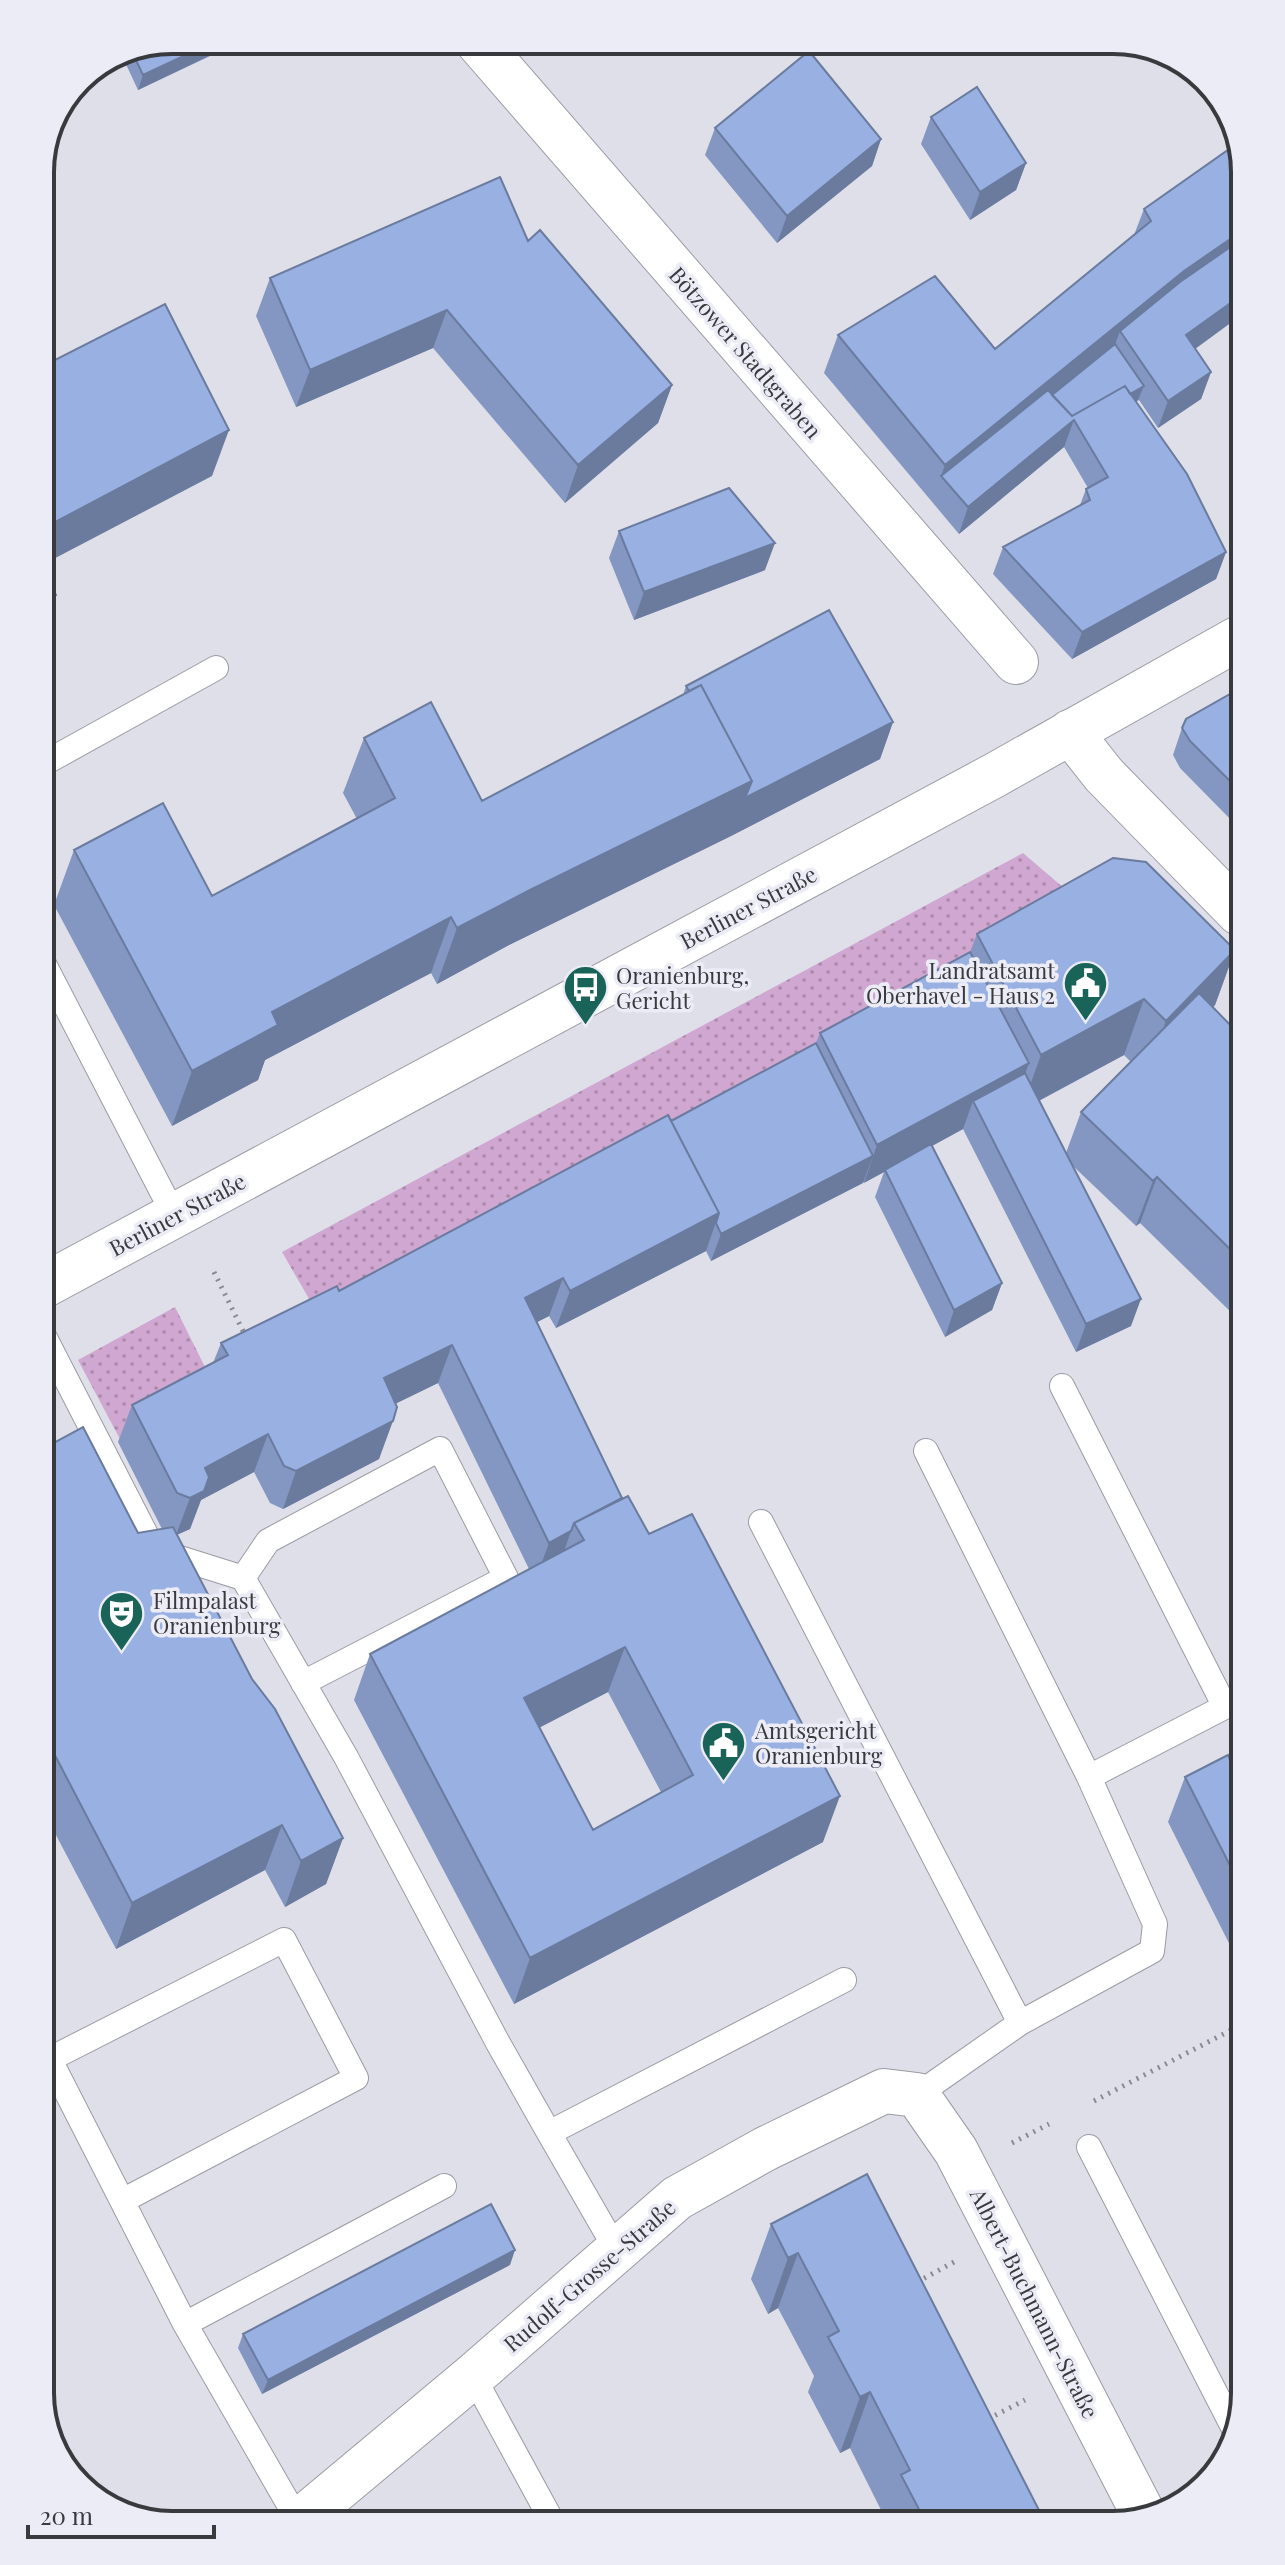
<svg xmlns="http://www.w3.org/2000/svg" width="1285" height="2565" viewBox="0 0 1285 2565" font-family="'Playfair Display',serif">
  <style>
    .grass { fill: url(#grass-dots) }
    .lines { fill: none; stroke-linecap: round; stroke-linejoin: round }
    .lane-casing { stroke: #9b9ba5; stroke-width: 26 }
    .street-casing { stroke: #9b9ba5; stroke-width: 46 }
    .secondary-casing { stroke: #9b9ba5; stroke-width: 46 }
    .path { stroke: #8a8b91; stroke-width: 5; stroke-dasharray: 2 6; stroke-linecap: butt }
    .lane { stroke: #fff; stroke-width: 24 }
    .street { stroke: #fff; stroke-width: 44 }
    .secondary { stroke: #fff; stroke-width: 44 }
    .wall { fill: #8397c2; fill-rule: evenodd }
    .shaded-wall { fill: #6a7b9e }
    .building { fill: #98b0e2; stroke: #6a7b9e; stroke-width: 2; fill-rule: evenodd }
    .labels { text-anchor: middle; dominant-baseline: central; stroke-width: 7; stroke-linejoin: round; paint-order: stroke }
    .street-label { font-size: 22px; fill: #393a3d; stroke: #ececf6 }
    .poi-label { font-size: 22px; fill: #393a3d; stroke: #ececf6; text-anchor: start }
    .rim { fill: none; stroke: #393a3d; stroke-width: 4 }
  </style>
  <defs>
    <pattern id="grass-dots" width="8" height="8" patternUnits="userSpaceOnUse" patternTransform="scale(2)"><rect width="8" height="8" fill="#d0a7d1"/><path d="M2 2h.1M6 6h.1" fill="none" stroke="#aa89ab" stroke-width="1.8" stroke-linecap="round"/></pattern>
  </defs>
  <rect width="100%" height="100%" fill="#dedfe8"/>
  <path class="grass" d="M1023,853l70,60 -770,410 -41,-71z
    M175,1307l36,72 -90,62 -43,-81z"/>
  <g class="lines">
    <defs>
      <path id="lane" d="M43,764l173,-96
        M44,964l130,251
        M45,1338l109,212 89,28 103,179 152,286 51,90
        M1062,1386l163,321
        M926,1451l163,326 153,-79
        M761,1522l259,501 -103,72
        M243,1578l25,-37 172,-92 66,129 -203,105
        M1020,2023l132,-72 3,-27 -66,-147
        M48,2056l137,268 114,198
        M50,2059l234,-119 72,138 -234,123
        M1089,2147l145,282
        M617,2251l-68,-118 295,-153
        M185,2324l259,-138
        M473,2376l79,145"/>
      <path id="street" d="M476,40l540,622
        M1070,732l34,43 135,138
        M297,2523l176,-147 204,-178 88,-49 119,-58 33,4 39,56 188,364"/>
      <path id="secondary" d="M45,1285l950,-510 242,-136"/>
    </defs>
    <use href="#lane" class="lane-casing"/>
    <use href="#street" class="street-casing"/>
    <use href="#secondary" class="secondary-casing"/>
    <path class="path" d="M214,1272l32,65
      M1094,2101l149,-77
      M1012,2143l37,-19
      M917,2282l37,-20
      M988,2419l37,-19"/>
    <use href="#lane" class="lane"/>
    <use href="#street" class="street"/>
    <use href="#secondary" class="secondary"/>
  </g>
  <path class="wall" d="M172,40l70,1 -104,49 -14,-30z
    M1225,109l10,13v7z
    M931,117l95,46 -10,27 -46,30 -49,-76z
    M715,128l166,11 -9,27 -95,77 -72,-88z
    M1235,145l-40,204 16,23 -10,27 -43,29 -19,-28 -3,2 90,150 -10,27 -144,80 -79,-85 10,-27 77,-42 6,-16 2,-1 -24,-41 -105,87 -135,-161 14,-38 157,14 139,-114 10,-26z
    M528,241l144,144 -14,38 -93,80 -132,-155 -137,59 -40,-91 14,-38z
    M1236,365v23l-5,-8z
    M619,531l146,39 -131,50 -25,-62z
    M686,686l207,36 -13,37 -149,77 -222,109 -72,39 -6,-11 -166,87 -7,20 -86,46 -118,-221 20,-55 138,46 145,-77 -14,-26 21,-55 118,63 201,-106z
    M1238,704v123l-58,-59 -7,-13 9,-27z
    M977,934l258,16 -20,55 -2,2 26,27 1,287 -100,-98 -4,3 -64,-61 59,161 -55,26 -113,-223 -31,17 70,137 -10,27 -47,27 -70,-140 9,-25 -173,89 -5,-10 -150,77 -7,-12 -12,6 85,176 201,344 -309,162 -160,-304 16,-46 159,-85 -91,-186 -43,21 -16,55 -96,50 -13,-6 -16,-31 -53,28 -11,29 -13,6 75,144 91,159 -17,46 -41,23 -20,-37 -149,79 -69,-131 -1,-371 92,86 24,-4 -44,-87 14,-37 81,-42 8,-20 118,-52 332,-170 145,-78 4,-10 150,-81zM1124,1055l7,7 -50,50 -15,41 -27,-52zM608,1692l53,100 -68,38 -53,-103z
    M1232,1765l10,1 1,205 -75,-149 17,-45z
    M771,2224l271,292 -157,2 -35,-70 -10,5 -32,-61 6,-16 -36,-68 -10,6 -17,-35z
    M510,2265l-248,129 -24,-46 5,-14z"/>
  <path class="shaded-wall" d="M218,40h24l-104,50 5,-15z
    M881,139l-9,27 -95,77 10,-27z
    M1026,163l-10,27 -46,30 10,-28z
    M1236,235v28l-116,68 -10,27 -169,118 4,-11 239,-194z
    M1236,299v20l-60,44 10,-28z
    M447,310l-14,38 -137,59 14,-37z
    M1211,372l-10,27 -43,29 10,-27z
    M672,385l-14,38 -93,80 13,-38z
    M1144,386l-6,14 -56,32 -5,-8z
    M1074,420l-10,27 -105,87 9,-27z
    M229,430l-17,46 -170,89v-36z
    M775,543l-10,27 -131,50 10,-28z
    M1226,552l-10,27 -144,80 10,-27z
    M56,595l-14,38v-31z
    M893,722l-13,37 -149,77 14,-38z
    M752,781l-21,55 -222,109 -72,39 20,-56 73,-38z
    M451,917l-20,56 -166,87 -7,20 -86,46 20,-55 80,-59z
    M1235,950l-20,55 -70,72 21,-56z
    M1144,999l-20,56 -103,55 20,-55z
    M1029,1063l-14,38h-42l-10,28 -99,54 13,-38z
    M873,1156l-10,27 -152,78 10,-27z
    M1157,1177l-17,46 -4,3 17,-45z
    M719,1213l-13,38 -150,77 14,-37z
    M563,1278l-14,38 -37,19 13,-37z
    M1002,1283l-10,27 -47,27 9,-27z
    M1141,1299l-10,27 -55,26 10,-28z
    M452,1345l-14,38 -68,33 14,-38z
    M393,1421l-14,38 -96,50 13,-38z
    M268,1434l-14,38 -53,28 -11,29 -14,6 14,-37 15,-30z
    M571,1531l-13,38 -23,12 14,-38z
    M625,1647l-17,45 -100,52 16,-46z
    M840,1796l-17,46 -309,162 16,-46z
    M282,1825l-17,45 -149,79 16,-46z
    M343,1838l-17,46 -41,23 16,-46z
    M515,2250l-5,15 -248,129 6,-14z
    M798,2253l-20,55 -10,6 20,-56z
    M870,2392l-20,56 -10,5 20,-56z"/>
  <path class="building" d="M172,40h46l-75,35 -9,-19z
    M809,51l72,88 -94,77 -72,-88z
    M977,87l49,76 -46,29 -49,-75z
    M1235,145l1,90 -52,36 -239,194 -107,-130 97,-59 60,73 156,-128 -7,-12z
    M500,177l28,64 12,-11 132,155 -94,80 -131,-155 -137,60 -40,-92z
    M1236,243v56l-50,36 25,37 -43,29 -48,-70 60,-49z
    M165,304l64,126 -187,99 -1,-162z
    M1115,344l29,42 -14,8 -5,-8 -53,30 -20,-21z
    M1125,386l62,88 39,78 -144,80 -79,-85 87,-47 -4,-11 22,-12 -34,-57 -106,87 -27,-31 107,-86 24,26z
    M729,488l46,55 -131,49 -25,-61z
    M42,568l14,27 -14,7z
    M829,610l64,112 -148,76 7,-17 -51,-96 -12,6 -3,-5z
    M701,685l51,96 -222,109 -73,38 -6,-11 -179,95 6,13 -86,46 -118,-221 89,-47 49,93 183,-98 -31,-60 67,-36 51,99z
    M1230,694l8,10v85l-48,-48 -8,-13 4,-9z
    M1113,858l33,4 89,88 -69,71 -22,-22 -103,56 -64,-121z
    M970,952l59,111 -152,82 -57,-112z
    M1199,993l40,41 1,225 -83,-82 -4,4 -72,-69z
    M816,1043l57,113 -152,78 -5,-11 3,-10 -48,-92z
    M1025,1073l116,226 -55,25 -113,-223z
    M668,1115l51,98 -149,78 -7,-13 -38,20 97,200 -48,25 -3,8 -22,12 -97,-198 -68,33 13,29 -4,14 -97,50 -12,-5 -16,-32 -63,34 4,9 -5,14 -14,7 -13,-5 -45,-88 96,-50 -7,-12 116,-57 2,5z
    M931,1144l71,139 -48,27 -69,-140z
    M83,1427l55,106 35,-6 79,152 23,30 68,129 -42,23 -19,-36 -150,78 -85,-163 -1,-293z
    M628,1496l21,38 43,-20 148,282 -310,162 -160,-304 214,-114 -10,-17zM625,1647l68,128 -100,55 -69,-132z
    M1228,1755l4,10 10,1 1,125 -58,-114z
    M867,2174l175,342 -119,1 -22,-42 9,-5 -40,-78 -10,5 -32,-60 11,-6 -41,-78 -10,5 -17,-34z
    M491,2204l24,46 -247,130 -25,-46z"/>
  <defs>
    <symbol id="civic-pin" viewBox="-11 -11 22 30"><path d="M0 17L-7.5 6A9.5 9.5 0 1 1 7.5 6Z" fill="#196359" stroke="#ececf6"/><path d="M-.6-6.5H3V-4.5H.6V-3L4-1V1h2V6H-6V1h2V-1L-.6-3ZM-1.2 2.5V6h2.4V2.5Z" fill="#fff"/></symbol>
    <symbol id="bus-pin" viewBox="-11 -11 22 30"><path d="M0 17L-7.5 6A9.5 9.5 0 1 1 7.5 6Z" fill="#196359" stroke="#ececf6"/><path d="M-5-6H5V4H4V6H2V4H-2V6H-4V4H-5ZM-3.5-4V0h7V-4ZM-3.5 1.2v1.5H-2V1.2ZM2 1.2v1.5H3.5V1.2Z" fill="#fff"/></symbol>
    <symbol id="theatre-pin" viewBox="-11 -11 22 30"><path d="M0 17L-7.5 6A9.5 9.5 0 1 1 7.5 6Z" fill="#196359" stroke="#ececf6"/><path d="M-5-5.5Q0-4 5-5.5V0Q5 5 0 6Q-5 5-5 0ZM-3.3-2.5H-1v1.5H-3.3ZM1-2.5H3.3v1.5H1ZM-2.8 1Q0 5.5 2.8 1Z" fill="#fff"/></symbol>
  </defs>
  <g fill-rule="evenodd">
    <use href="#civic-pin" x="1060" y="958" width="51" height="69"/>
    <use href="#bus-pin" x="560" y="962" width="51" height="69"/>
    <use href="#theatre-pin" x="96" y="1588" width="51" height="69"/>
    <use href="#civic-pin" x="698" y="1718" width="51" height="69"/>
  </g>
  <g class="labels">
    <g class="street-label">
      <text transform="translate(746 352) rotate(49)">Bötzower Stadtgraben</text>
      <text transform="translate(748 907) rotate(-28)">Berliner Straße</text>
      <text transform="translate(177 1214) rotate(-28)">Berliner Straße</text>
      <text transform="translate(589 2275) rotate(-41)">Rudolf-Grosse-Straße</text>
      <text transform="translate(1035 2303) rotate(63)">Albert-Buchmann-Straße</text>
    </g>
    <g class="poi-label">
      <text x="1055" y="970" text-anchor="end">Landratsamt<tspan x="1055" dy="25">Oberhavel - Haus 2</tspan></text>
      <text x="616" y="975">Oranienburg,<tspan x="616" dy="25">Gericht</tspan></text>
      <text x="153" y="1600">Filmpalast<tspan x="153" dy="25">Oranienburg</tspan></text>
      <text x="755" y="1730">Amtsgericht<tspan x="755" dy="25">Oranienburg</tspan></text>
    </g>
  </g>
  <path d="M0 0H1285V2565H0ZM172 54H1113A118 118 0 0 1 1231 172V2393A118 118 0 0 1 1113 2511H172A118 118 0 0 1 54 2393V172A118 118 0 0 1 172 54Z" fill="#ececf6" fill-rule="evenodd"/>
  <path class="rim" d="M172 54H1113A118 118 0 0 1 1231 172V2393A118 118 0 0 1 1113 2511H172A118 118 0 0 1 54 2393V172A118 118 0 0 1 172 54Z"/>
  <path d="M28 2525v12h186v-12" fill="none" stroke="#393a3d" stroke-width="4"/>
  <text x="40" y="2525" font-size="24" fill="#393a3d" stroke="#ececf6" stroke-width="6" paint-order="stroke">20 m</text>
</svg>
